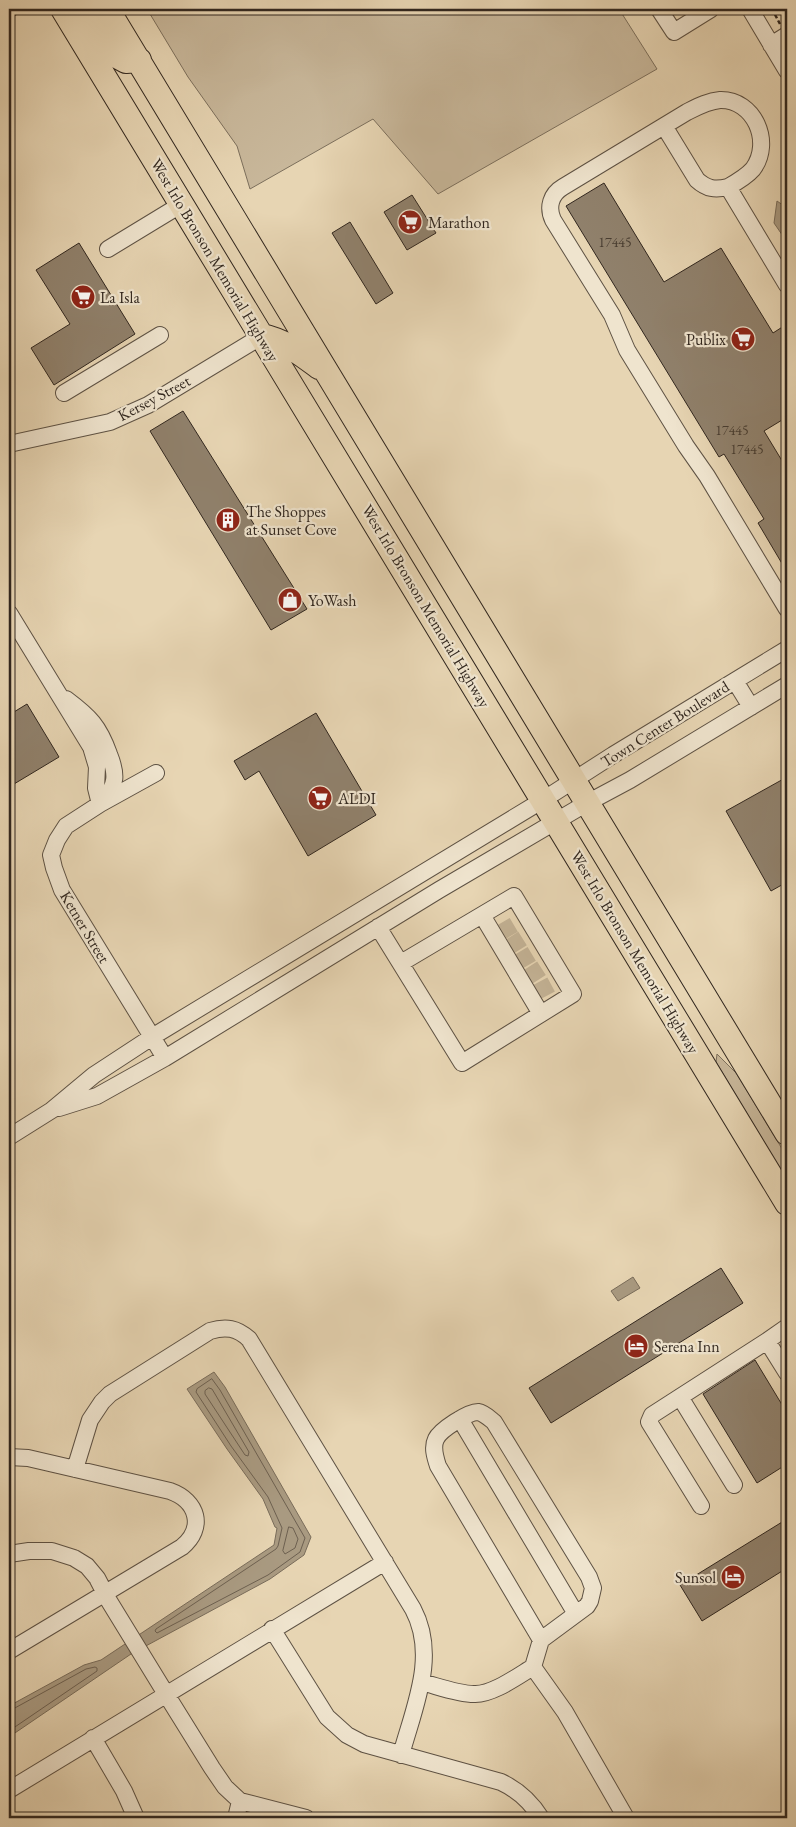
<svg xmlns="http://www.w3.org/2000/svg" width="796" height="1827" viewBox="0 0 796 1827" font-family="'EB Garamond',serif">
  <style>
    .green { fill: #c8b79a; stroke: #7c6f5c }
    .water { fill: #a99a81; stroke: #796c5a }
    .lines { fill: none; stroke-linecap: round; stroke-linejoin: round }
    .shore { stroke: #6d6050; stroke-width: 1 }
    .building { fill: #90816c; stroke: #31271f }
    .minor-tunnel { stroke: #c3b295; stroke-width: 16; stroke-dasharray: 16 8; stroke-linecap: butt }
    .minor-casing { stroke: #5e5244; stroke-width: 18 }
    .highway-casing { stroke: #31271f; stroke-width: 26 }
    .path { stroke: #31271f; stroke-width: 2.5; stroke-dasharray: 4 2.5; stroke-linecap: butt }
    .minor { stroke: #efe4ce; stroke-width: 16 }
    .highway { stroke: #e7d5b3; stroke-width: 24 }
    .labels { text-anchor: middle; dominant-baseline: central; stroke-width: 4.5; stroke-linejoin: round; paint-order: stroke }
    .number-label { font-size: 14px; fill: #493e32 }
    .poi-label { font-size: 16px; fill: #31271f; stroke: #efe4ce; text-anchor: start }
    .street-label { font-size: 16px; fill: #31271f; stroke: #efe4ce }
  </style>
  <rect width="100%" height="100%" fill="#e7d5b3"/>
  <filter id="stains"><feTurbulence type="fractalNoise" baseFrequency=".004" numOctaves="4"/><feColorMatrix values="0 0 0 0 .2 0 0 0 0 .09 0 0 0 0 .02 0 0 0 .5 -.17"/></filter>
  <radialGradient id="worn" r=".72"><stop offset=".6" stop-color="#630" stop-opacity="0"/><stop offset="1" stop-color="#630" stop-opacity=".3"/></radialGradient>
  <path class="green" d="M147,9h472l38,60 -219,125 -65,-75 -123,70 -13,-43 -49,-69z
    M717,1054l19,19 51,84v23l-71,-118z"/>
  <path class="water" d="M777,201l10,7v34l-13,-19z
    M633,1277l7,11 -22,13 -7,-10z
    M214,1372l11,15 86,150 -7,18 -34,24 -139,75 -122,83v-31l75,-41 17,-5 173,-115 3,-17 -2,-1 -12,-28 -36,-50 -40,-60z"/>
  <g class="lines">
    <path class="shore" d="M212,1379l8,11 85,148 -5,14 -32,23 -111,58 -2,-2 1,-2 120,-80 2,-3 4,-18 -14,-31 -37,-51 -35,-54 1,-3z
      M209,1388l3,1 3,5 34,58 -1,4 -3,-1 -40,-61v-3z
      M289,1527l4,1 5,11 -3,9 -10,6 -2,-3z
      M9,1710l4,-1 73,-40 9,-2 2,1v3l-88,60"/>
  </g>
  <path class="building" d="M604,183l60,99 57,-34 52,85 14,-9v93l-23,14 23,38v103l-29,-49 6,-4 -40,-65 -5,3 -153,-251z
    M412,195l24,38 -29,17 -23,-38z
    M350,222l43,71 -17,11 -44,-71z
    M79,243l56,91 -81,51 -23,-37 39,-24 -34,-54z
    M183,411l124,198 -36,21 -121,-199z
    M27,704l32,53 -50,30v-72z
    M316,713l60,102 -68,41 -49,-85 -14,9 -11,-19z
    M787,777v105l-16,9 -45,-80z
    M721,1268l22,35 -192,120 -22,-35z
    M755,1360l32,53v51l-30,19 -54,-89z
    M787,1519v49l-85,53 -22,-36z"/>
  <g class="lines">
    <path class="minor-tunnel" d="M500,933l17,-10
      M509,947l16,-10
      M518,962l15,-9
      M528,977l14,-9
      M537,992l15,-8"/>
    <defs>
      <path id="minor" d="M9,9h1
        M659,9l15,23 37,-23
        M750,9l37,62
        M771,45l16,-10
        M664,126l33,54c10,9 18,10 31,7
        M108,249l74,-45
        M787,285l-59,-98c9,-5 18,-10 25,-18 20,-27 1,-70 -33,-69 -12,1 -23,7 -33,12l-124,75c-12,7 -16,20 -10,33l59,95 15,35 59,96 21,30 80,133
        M64,393l96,-58
        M9,444l101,-22 38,-17 114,-69
        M9,613l82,134 6,20 -1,21 4,16
        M735,681l16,26
        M66,699c24,18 33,27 43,55 8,20 8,31 -6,47
        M156,773l-56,31 -34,22 -9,14 -6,15 3,13 8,22 103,168
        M482,915l59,99
        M378,927l84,136 111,-69 -59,-98 -113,67
        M59,1108l38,-12 68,-38 274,-168 148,-87 43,-23 157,-95
        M9,1137l43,-27 42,-35 58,-38 391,-237 70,-45 174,-106
        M787,1327l-20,14 20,32
        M680,1397l54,88
        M460,1419l116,195
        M9,1457l19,1 142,33c28,10 35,37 12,56l-173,104
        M75,1469l15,-49 12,-18 8,-8 100,-63c16,-5 27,-3 39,8l164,270c25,47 1,98 -12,146
        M701,1506l-52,-84 3,-7 115,-74
        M9,1554l20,-3h23l22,7 13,8 10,12 12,23 57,93 46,74 13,19 15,14 66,17
        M272,1629l55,88 20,18 17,9 137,38c17,8 30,20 40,36
        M533,1667l32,45 61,106
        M421,1682c16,4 37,12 53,12 18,1 44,-18 59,-27l8,-27 46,-34 3,-5 3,-13 -4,-11 -95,-155c-5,-4 -10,-9 -16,-10 -10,0 -38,18 -42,27 -4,8 -1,18 2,27l103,174
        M93,1738l31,53 12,27
        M9,1790l376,-228
        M236,1818l4,-17"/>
      <path id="highway" d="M63,9l724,1194
        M82,9l31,45 13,7 13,-1
        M107,9l680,1124
        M262,336c23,5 38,17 57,31"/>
    </defs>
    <use href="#minor" class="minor-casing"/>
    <use href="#highway" class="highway-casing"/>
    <path class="path" d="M772,9l8,15"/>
    <use href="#minor" class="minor"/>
    <use href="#highway" class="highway"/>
  </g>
  <defs>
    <symbol id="supermarket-disc" viewBox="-11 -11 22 22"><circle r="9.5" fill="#8f2418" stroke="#efe4ce"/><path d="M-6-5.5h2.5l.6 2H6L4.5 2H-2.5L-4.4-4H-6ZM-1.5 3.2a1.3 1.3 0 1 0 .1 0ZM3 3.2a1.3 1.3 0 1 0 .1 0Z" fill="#fff"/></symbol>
    <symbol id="building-disc" viewBox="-11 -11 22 22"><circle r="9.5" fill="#8f2418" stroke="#efe4ce"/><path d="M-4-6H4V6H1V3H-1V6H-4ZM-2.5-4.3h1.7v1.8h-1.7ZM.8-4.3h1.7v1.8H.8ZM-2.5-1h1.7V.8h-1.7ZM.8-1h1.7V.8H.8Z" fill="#fff"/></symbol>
    <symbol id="shop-disc" viewBox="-11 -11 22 22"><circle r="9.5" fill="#8f2418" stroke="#efe4ce"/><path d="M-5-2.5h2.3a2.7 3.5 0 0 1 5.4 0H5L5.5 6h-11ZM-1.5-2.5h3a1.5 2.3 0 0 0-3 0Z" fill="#fff"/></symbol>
    <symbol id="hotel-disc" viewBox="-11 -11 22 22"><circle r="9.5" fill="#8f2418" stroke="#efe4ce"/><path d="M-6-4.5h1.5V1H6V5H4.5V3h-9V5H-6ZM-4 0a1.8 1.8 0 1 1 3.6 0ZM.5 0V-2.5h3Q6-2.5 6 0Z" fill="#fff"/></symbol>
  </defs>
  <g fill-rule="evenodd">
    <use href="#supermarket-disc" x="396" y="208" width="28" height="28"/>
    <use href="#supermarket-disc" x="69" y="283" width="28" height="28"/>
    <use href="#supermarket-disc" x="729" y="325" width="28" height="28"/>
    <use href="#building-disc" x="214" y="506" width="28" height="28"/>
    <use href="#shop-disc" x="276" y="586" width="28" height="28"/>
    <use href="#supermarket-disc" x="306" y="784" width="28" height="28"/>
    <use href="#hotel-disc" x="622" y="1332" width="28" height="28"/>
    <use href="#hotel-disc" x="719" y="1563" width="28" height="28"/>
  </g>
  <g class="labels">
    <g class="number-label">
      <text x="615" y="242">17445</text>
      <text x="732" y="430">17445</text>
      <text x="747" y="449">17445</text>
    </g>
    <g class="poi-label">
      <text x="428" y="222">Marathon</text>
      <text x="100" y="297">La Isla</text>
      <text x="726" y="339" text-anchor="end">Publix</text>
      <text x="246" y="511">The Shoppes<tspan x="246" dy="18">at Sunset Cove</tspan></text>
      <text x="308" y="600">YoWash</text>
      <text x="338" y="798">ALDI</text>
      <text x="654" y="1346">Serena Inn</text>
      <text x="716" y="1577" text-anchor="end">Sunsol</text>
    </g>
    <g class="street-label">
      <text transform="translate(215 260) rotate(59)">West Irlo Bronson Memorial Highway</text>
      <text transform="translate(154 398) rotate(-28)">Kersey Street</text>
      <text transform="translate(426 606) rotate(59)">West Irlo Bronson Memorial Highway</text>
      <text transform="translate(665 724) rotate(-32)">Town Center Boulevard</text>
      <text transform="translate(85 927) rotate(59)">Ketner Street</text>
      <text transform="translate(635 952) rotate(59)">West Irlo Bronson Memorial Highway</text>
    </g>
  </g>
  <rect width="796" height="1827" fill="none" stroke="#e7d5b3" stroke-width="30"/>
  <rect x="10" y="10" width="776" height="1807" fill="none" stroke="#31271f" stroke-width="2.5"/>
  <rect x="15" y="15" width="766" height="1797" fill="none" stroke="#31271f"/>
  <rect width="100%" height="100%" filter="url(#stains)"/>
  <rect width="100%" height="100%" fill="url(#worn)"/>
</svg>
